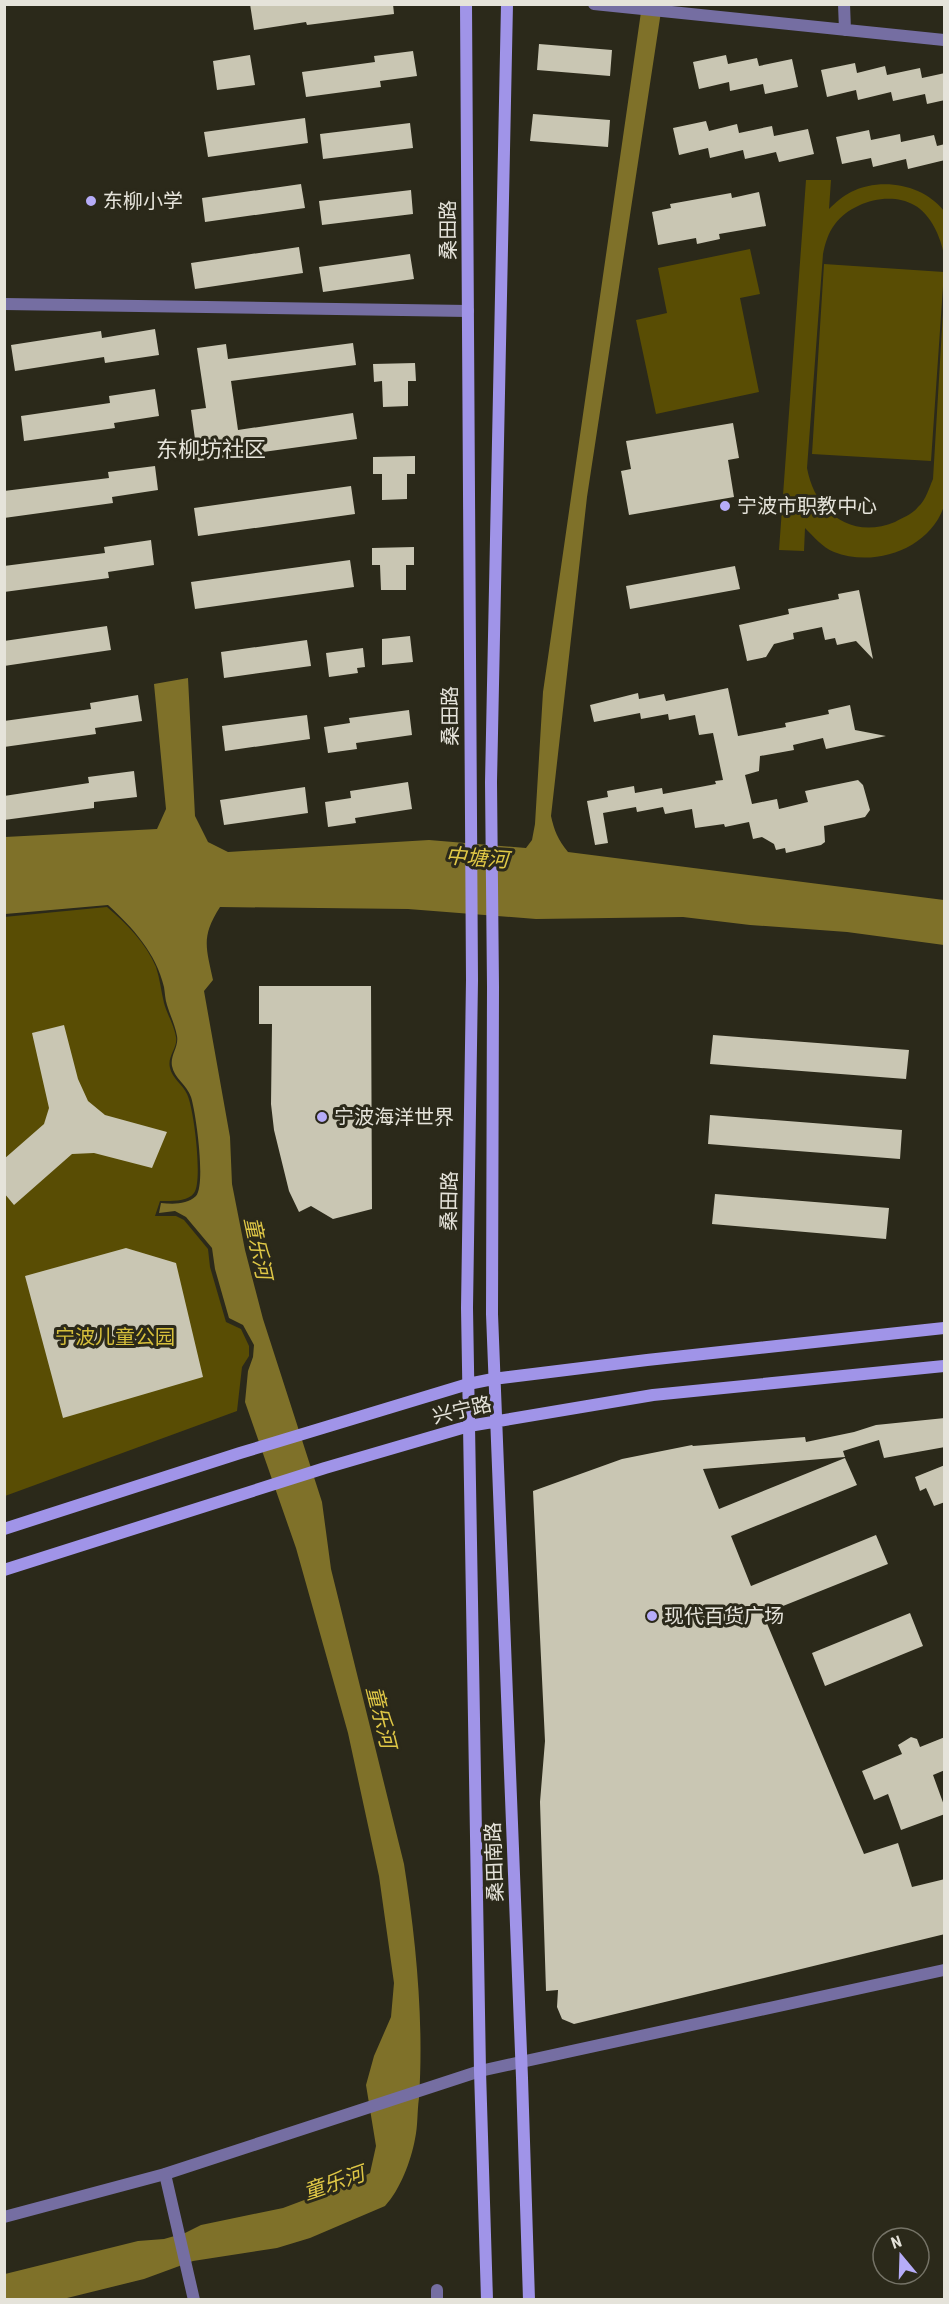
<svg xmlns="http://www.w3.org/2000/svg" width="949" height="2304" viewBox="0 0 949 2304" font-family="'Roboto Condensed','Noto Sans SC',sans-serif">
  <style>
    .green { fill: #594d04 }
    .water { fill: #7f7129 }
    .building { fill: #c9c6b3 }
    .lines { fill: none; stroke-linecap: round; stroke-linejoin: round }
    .minor { stroke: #756ea2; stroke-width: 12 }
    .tertiary { stroke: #756ea2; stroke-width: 12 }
    .secondary { stroke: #a094e8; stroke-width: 12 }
    .poi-dot { fill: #b6acf8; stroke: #2b291a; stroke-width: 2 }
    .labels { text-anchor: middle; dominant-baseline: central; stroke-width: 6; stroke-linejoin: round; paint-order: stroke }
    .poi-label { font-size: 20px; fill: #e5e3da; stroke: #2b291a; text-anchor: start }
    .street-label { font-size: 20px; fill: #e5e3da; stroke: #2b291a }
    .park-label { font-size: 20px; fill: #d6bf3b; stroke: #2b291a }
    .water-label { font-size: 21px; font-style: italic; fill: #dfc746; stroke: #2b291a }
    .quarter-label { font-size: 22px; fill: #e5e3da; stroke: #2b291a }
  </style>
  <rect width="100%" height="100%" fill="#2b291a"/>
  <path class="green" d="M806,180h25l-2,29c6,-6 14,-13 22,-17 30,-15 72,-8 93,19v44c-3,-17 -13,-41 -30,-50 -25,-14 -62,-3 -79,19 -7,9 -10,20 -12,30l-16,214c8,44 44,72 88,54 7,-4 18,-8 23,-15 8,-7 11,-19 15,-28l11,-184v211c-14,43 -70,62 -110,46 -12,-5 -20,-15 -29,-24l-1,23 -25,-1z
    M750,249l10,45 -20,4 19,94 -103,22 -20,-94 31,-7 -9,-45z
    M824,264l120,8 -13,189 -119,-7z
    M107,907c19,16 39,36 49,60 4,12 5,24 8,36 3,11 10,22 12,34 2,11 -9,19 -6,31 2,10 13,17 17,26 7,14 16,88 7,99 -6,9 -24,8 -34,8l-5,15h21l8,4 24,29 2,18 16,55 15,7 8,17v10l-7,11 -5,44 -232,85 -1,-579z"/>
  <path class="water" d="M642,5h20l-75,492 -36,319c3,14 7,24 17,36l376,48v45l-97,-13 -97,-7 -67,-8 -147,2 -128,-10 -188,-2c-19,30 -14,40 -7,73l-9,11 26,146 2,47 13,66 18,69 59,183 9,67 73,295c12,76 20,157 15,234 -2,14 -1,28 -4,41 -4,22 -15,51 -30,67l-75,32 -33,10 -84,13 -49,18 -85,21 -54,-1v-25l133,-33 26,-2 21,-6 16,-8 82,-17 72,-27 15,-8 6,-27 -10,-61 8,-29 17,-39 3,-34 -15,-107 -31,-143 -52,-185 -51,-146 3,-31 5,-14 1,-12 -11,-20 -14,-7 -14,-49 -3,-21 -26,-31 -11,-6 -16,2 2,-10c11,1 26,2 35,-7 10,-12 0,-83 -5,-99 -4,-12 -17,-19 -19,-31 -2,-11 7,-19 5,-30 -2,-11 -7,-21 -10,-31 -2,-6 -2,-12 -3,-18 -8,-34 -31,-59 -56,-82l-103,9v-77l152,-8 9,-20 -12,-125 34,-6 7,138 13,26 20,10 201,-12 97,8 6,-8 3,-16 8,-132z"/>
  <path class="building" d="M250,4h143l1,10 -87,11 -1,-3 -52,8z
    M539,44l73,6 -2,26 -73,-6z
    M413,51l4,25 -37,5 1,6 -75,10 -4,-25 73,-10 -1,-6z
    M250,55l5,30 -38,5 -4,-29z
    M726,55l2,9 29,-6 2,8 33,-7 6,28 -33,7 -2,-10 -33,7 -1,-9 -30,7 -6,-27z
    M855,63l2,10 28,-7 2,9 33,-7 2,10 23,-5v27l-18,4 -2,-10 -32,7 -2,-9 -33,8 -2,-10 -29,7 -6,-27z
    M533,114l77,6 -2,27 -78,-6z
    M305,118l3,25 -100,14 -4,-25z
    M706,121l3,10 28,-7 2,9 33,-7 2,10 34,-7 6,25 -35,8 -3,-10 -31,7 -2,-9 -33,8 -2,-10 -29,7 -6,-27z
    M410,123l3,25 -90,11 -3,-25z
    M869,130l2,10 29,-6 1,8 33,-7 3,11 8,-2v16l-37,9 -2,-10 -33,8 -2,-9 -29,6 -6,-27z
    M301,184l4,24 -100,14 -3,-24z
    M411,190l2,24 -91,11 -3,-24z
    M759,192l7,34 -47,8 1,5 -23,5 -1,-6 -38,7 -6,-33 19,-4 -1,-4 61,-11 1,5z
    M299,247l4,26 -108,16 -4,-26z
    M410,254l4,25 -91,13 -4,-25z
    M155,329l4,26 -54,8 -1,-6 -89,14 -4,-26 90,-14 1,7z
    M353,343l3,22 -125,16 7,49 115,-17 4,26 -159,22 -7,-51 15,-2 -9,-60 29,-4 2,15z
    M415,363l1,18h-8v25l-25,1 -1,-26 -8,1 -1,-18z
    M155,389l4,27 -45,7 1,5 -91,13 -3,-25 89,-13 -1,-7z
    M733,423l6,35 -11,2 6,37 -105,18 -8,-44 10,-2 -5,-28z
    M415,456v18h-8v25l-25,1v-26h-9v-17z
    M155,466l3,24 -46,7 1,6 -109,15v-27l105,-13 -1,-6z
    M351,486l4,28 -157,22 -4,-28z
    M151,540l3,25 -46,7 1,6 -105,14v-26l101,-13 -1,-6z
    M414,547v18h-8v25h-25l-1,-25h-8v-17z
    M350,560l4,27 -159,22 -4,-27z
    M735,566l5,23 -110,20 -4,-23z
    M859,590l14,69 -17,-18 -19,4 -2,-7 -10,2 -3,-13 -29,6 1,6 -20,5 -8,13 -19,4 -8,-36 50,-11 -1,-5 51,-10 -1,-5z
    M107,626l4,24 -107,16v-25z
    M410,636l3,26 -31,3v-26z
    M307,640l4,26 -87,12 -3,-26z
    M363,648l2,19 -8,1 1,5 -29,4 -3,-24z
    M728,688l10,48 48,-9 -1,-4 44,-9 -1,-4 22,-5 5,25 31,6 -60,13 -3,-11 -30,7 1,5 -34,6 -1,15 -14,4 7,29 25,-5 2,10 29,-7 -3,-11 53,-11 5,5 7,25 -5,7 -41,9 1,16 -4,3 -35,8 -1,-5 -9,2 -2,-6 -12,-7 -9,2 -4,-17 -24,5 -1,-3 -29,4 -3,-19 -27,5 -2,-7 -26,5 -1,-5 -33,6 5,30 -13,2 -8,-44 21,-4 -1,-6 27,-5 1,7 27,-5 1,6 53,-10 -1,-3 8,-1 -10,-47 -14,2 -4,-20 -26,5 -1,-6 -27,5 -1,-6 -46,9 -4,-17 48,-12 1,6 25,-5 2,7z
    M138,695l4,26 -47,7 1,6 -92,13v-26l87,-12 -1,-6z
    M409,710l3,25 -56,8 1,6 -29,4 -4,-26 26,-4 -1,-5z
    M307,715l3,24 -85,12 -3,-25z
    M134,771l3,26 -43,5v6l-90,12v-24l85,-13 -1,-6z
    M408,782l4,27 -57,9 1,5 -28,4 -3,-25 26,-4 -1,-7z
    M305,787l3,26 -84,12 -4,-25z
    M259,986h112l1,223 -39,10 -22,-13 -12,6 -10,-21 -15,-61 -3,-26 1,-80h-13z
    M64,1025l14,54 10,22 17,14 62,17 -15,36 -58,-15 -22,1 -58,51 -10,-12v-34l40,-35 5,-16 -17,-75z
    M713,1035l196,15 -3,29 -196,-15z
    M710,1115l192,15 -2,29 -192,-15z
    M715,1194l174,14 -3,31 -174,-15z
    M126,1248l50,15 27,114 -140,41 -38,-142z
    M945,1418v29l-61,11 -5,-18 -36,11 2,6 -142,12 16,40 126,-51 12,27 -126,51 20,50 125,-51 12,29 -125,50 101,240 34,-11 14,44 33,-8v55l-371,90 -12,-5 -5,-12 1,-17 -12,1 -6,-189 5,-61 -12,-250 89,-32 70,-14 1,1 112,-9 1,5 48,-10 22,-7z
    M945,1465v37l-11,4 -8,-18 -6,3 -5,-14z
    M910,1613l13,33 -98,40 -13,-33z
    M911,1737l6,2 3,8 25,-10v33l-12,5 12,33v6l-44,16 -13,-36 -14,6 -12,-29 40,-17 -4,-9z"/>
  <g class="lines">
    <path class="minor" d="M594,4l350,36
      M844,4l1,26
      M4,304l464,7
      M165,2174l29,126
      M437,2290v10"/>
    <path class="tertiary" d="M4,2217l161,-43 315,-103 464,-101"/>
    <path class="secondary" d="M466,4l6,976 -5,328 13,763 7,229
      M507,4l-16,778 2,205 -1,327 30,764 7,222
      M4,1529l236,-76 228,-69 25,-5 154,-19 297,-32
      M4,1570l321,-102 144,-42 184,-31 291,-29"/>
  </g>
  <g class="poi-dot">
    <circle cx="91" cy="201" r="6"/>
    <circle cx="725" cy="506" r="6"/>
    <circle cx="322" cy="1117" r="6"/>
    <circle cx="652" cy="1616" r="6"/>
  </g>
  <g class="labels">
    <g class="poi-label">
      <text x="103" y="201">东柳小学</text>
      <text x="737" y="506">宁波市职教中心</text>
      <text x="334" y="1117">宁波海洋世界</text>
      <text x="664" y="1616">现代百货广场</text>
    </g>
    <g class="street-label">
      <text transform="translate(448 230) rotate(-90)">桑田路</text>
      <text transform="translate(450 716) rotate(-90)">桑田路</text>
      <text transform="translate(449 1201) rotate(-89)">桑田路</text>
      <text transform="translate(462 1410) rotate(-13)">兴宁路</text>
      <text transform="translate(494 1862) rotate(-92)">桑田南路</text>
    </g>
    <g class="park-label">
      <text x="115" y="1337">宁波儿童公园</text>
    </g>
    <g class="water-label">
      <text transform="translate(477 858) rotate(4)">中塘河</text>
      <text transform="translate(258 1248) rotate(78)">童乐河</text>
      <text transform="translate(381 1717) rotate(76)">童乐河</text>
      <text transform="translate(334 2183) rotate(-19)">童乐河</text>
    </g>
    <g class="quarter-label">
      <text x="211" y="449">东柳坊社区</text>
    </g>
  </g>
  <rect width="949" height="2304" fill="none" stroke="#e5e3da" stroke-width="12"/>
  <g transform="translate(901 2256) rotate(341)"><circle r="28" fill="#2b291a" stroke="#757367" stroke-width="1.5"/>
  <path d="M0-4.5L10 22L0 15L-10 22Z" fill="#b6acf8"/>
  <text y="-9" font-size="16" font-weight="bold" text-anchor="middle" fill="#e5e3da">N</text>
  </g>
</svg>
